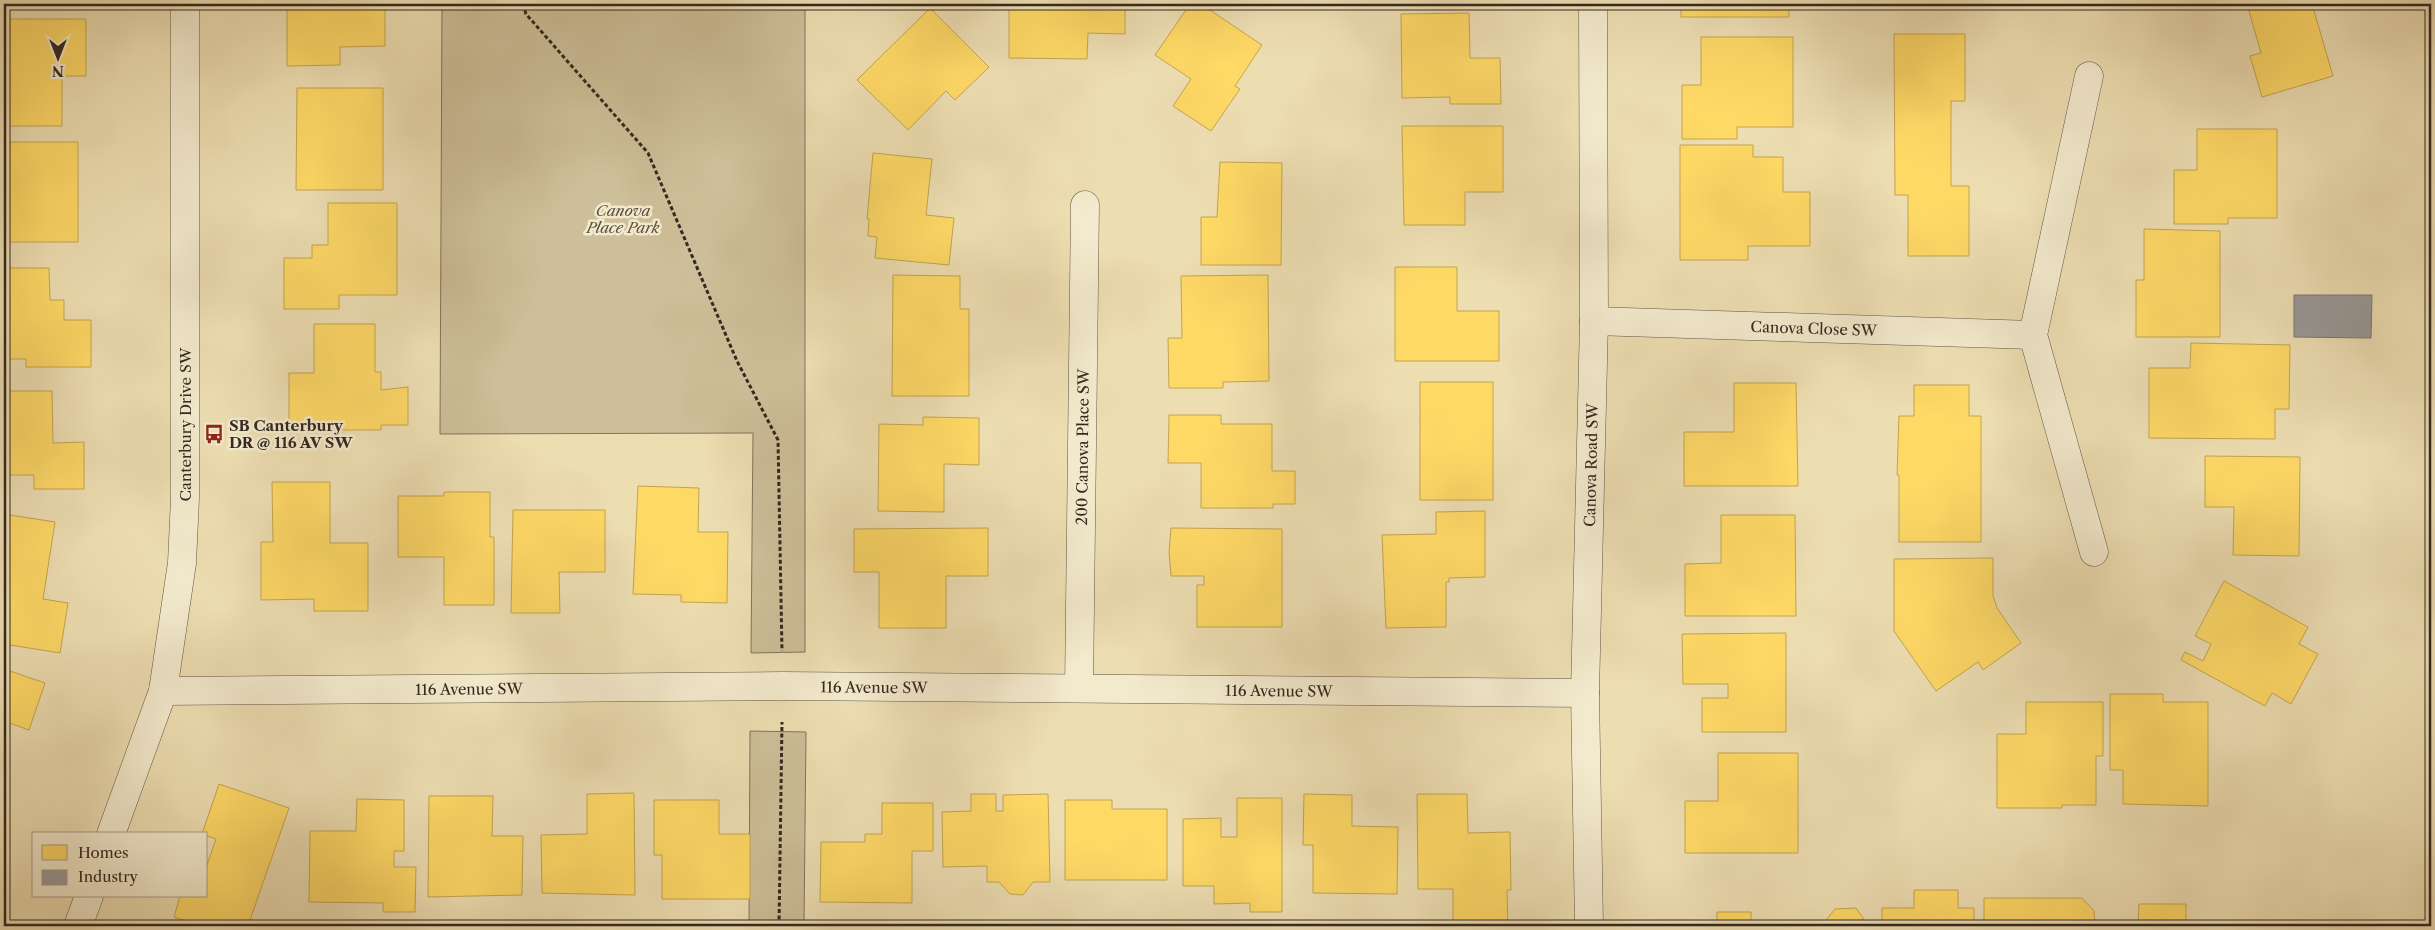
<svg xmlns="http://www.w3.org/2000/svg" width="2435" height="930" viewBox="0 0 2435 930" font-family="'Libre Caslon Text',serif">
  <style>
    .green { fill: #cdbf99; stroke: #80745c }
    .homes { fill: #ffd966; stroke: #c2a451 }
    .industry { fill: #999; stroke: #7a7775 }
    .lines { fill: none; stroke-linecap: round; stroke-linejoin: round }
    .street-casing { stroke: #625644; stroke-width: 29 }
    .path { stroke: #332820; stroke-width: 3; stroke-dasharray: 4 2.5; stroke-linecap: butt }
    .street { stroke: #f3eacd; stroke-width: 28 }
    .labels { text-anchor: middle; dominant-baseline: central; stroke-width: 5; stroke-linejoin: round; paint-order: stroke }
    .park-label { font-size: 15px; font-style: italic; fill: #5a4e3e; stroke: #f3eacd }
    .street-label { font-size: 15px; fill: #332820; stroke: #f3eacd }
    .poi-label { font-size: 15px; font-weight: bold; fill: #332820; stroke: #f3eacd; text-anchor: start }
  </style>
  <rect width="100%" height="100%" fill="#eddeb2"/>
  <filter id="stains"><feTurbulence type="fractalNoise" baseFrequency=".004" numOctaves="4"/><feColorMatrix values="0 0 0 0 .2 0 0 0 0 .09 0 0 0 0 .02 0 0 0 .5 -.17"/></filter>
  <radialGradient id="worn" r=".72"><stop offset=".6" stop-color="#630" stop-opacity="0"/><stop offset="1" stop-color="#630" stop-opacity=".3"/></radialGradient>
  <path class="green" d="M442,4h363v648l-54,1 2,-220 -313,1z
    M750,731l56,1 -2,194h-55z"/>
  <path class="homes" d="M287,4h98v42l-45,1v18l-53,1z
    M1009,4h116v30l-37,-1 -1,26 -78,-1z
    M1190,4h11l61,41 -27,41 5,3 -29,42 -38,-25 18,-27 -36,-24z
    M1681,4h108v13h-108z
    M2247,4h65l21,72 -71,21 -12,-41 11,-3z
    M930,8l59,59 -34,33 -9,-9 -38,39 -51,-50z
    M1469,13l1,45h30l1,46h-51v-7l-48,1 -1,-84z
    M4,19h82v57h-24v50h-58z
    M1894,34h71v67h-14v85h18v70h-61v-61h-13z
    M1701,37h92v90h-56v12h-55v-54h19z
    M297,88h86v102h-87z
    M1402,126h101v66h-38v33h-61z
    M2197,129h80v89h-49v6h-54v-54h23z
    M4,142h74v100h-74z
    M1680,145h73v12h30v35h27v54h-62v14h-68z
    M873,153l59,6 -6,56 28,3 -5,47 -74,-7 2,-21 -9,-1 1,-17h-2z
    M1220,162l62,1 -1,102h-80v-48h16z
    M328,203h69v92h-58v14h-55v-51h28v-13h16z
    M2144,229l76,2v106h-84v-57h8z
    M1395,267h62v44h42v50h-104z
    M4,268h45l1,32h14v20h27v47h-65v-8h-22z
    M893,275l67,1v33h9v87h-77z
    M1268,275l1,106 -46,1v6h-54l-1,-50h14l-1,-62z
    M314,324h61v48h6v18l27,-3v38h-27v5h-92v-57h25z
    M2191,343l99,2 -1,64h-14v30l-126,-1v-70h41z
    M1420,382h73v118h-73z
    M1734,383h62l2,103h-114v-54h50z
    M1914,385h55v31h12v126h-82v-67h-2l2,-59h15z
    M4,391h48l1,52 31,-1v47h-50v-14h-30z
    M1169,415h52v9h51v47h23v33h-22v4h-72v-45h-33z
    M923,417l56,1v47l-35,-1v48l-66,-1 1,-87 44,1z
    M2205,456l95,1 -1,99 -66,-1 1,-48h-29z
    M272,482h58v61h38v68h-54v-12l-53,1v-58h12z
    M638,486l61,2 -1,44h30l-1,71 -46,-1v-7l-48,-1z
    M444,492h46v45h4v68h-50v-48h-46v-61h46z
    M513,510h92v62h-46l1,41h-49z
    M1485,511v66l-36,1v4h-3v45l-60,1 -4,-93 54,-1v-22z
    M4,514l51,8 -12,77 25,4 -8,50 -56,-9z
    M1721,515h74l1,101h-111v-52l36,-1z
    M988,528v48h-42v52h-67v-56h-25v-43z
    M1171,528l111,1v98h-85v-42h7v-9h-33l-2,-24z
    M1993,558v38l4,12 24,35 -38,27 -5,-8 -42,29 -42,-60v-72z
    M2224,581l84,46 -9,17 19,10 -27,50 -19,-11 -7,13 -84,-46 4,-8 18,9 8,-17 -16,-8z
    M1786,633v99h-84v-34h26v-14h-45l-1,-50z
    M4,669l41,14 -16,47 -25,-9z
    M2110,694h53v8h45v104l-85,-2v-34h-13z
    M2026,702h77v54h-7v49h-34v3h-65v-74h29z
    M1718,753h80v100h-113v-52h33z
    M219,784l70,24 -41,118h-46l-28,-9 6,-21h26v-28l10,-29 -14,-5z
    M634,793l1,102 -93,-2 -1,-58 46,-1v-40z
    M971,794h25v17h7v-16l45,-1 2,88h-17l-10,13 -13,-1 -11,-12h-12v-16l-44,1 -1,-55 29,-1z
    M1304,794l48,1v31l46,1 -1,67 -84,-1v-48h-10z
    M1417,794h50l1,39 42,-1 1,58h-4l1,36h-55v-37h-35z
    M429,796h64l-1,40h31l-1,59 -94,2z
    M1237,798h45v114h-32v-9l-36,1v-18h-31v-67l38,-1v19h16z
    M357,799l47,1v51h-10v16h22l-1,45h-32v-9l-74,-1 1,-71h46z
    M654,800h65v34h31v65h-88v-44h-8z
    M1065,800h47v9h55v71h-102z
    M882,803h51v48h-21v52l-92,-1 1,-60h44v-8h17z
    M1914,890h44v18h16v18h-92v-18h32z
    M1984,898h98l12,13 1,15h-111z
    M2139,904h47v22h-48z
    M1856,908l7,10v8h-36v-7l8,-10z
    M1717,912h34v14h-34z"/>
  <path class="industry" d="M2294,295h78l-1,43 -77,-1z"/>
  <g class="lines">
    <defs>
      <g id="street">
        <path d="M2089,76l-56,259 61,217"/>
        <path id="s1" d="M1594,321l439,14"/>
        <path id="s2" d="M1079,688l6,-483"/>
        <path id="s3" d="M163,691l620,-5 802,7"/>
        <path id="s4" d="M111,834l52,-143 19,-128 3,-65v-494"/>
        <path d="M78,926l11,-30"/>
        <path id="s5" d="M1589,926l-4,-233 9,-372 -1,-317"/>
      </g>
    </defs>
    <use href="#street" class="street-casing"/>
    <path class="path" d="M523,4l3,10 122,139 89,208 41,79 4,211
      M779,926l3,-204"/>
    <use href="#street" class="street"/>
  </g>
  <defs>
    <symbol id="bus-bare" viewBox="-9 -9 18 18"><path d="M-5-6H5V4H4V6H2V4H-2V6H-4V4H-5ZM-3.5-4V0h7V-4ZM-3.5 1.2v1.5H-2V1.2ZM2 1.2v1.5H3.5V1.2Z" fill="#8f2418" stroke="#f3eacd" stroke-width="2.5" paint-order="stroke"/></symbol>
  </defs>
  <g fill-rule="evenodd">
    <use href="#bus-bare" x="200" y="420" width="28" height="28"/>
  </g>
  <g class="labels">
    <g class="park-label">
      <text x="623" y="210">Canova<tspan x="623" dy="17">Place Park</tspan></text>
    </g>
    <g class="street-label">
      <text stroke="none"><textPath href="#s1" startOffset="220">Canova Close SW</textPath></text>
      <text stroke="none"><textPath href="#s4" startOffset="420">Canterbury Drive SW</textPath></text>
      <text stroke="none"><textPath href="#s2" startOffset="241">200 Canova Place SW</textPath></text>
      <text stroke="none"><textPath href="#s5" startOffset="461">Canova Road SW</textPath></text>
      <text stroke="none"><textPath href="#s3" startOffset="711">116 Avenue SW</textPath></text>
      <text stroke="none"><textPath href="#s3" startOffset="306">116 Avenue SW</textPath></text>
      <text stroke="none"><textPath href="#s3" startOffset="1116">116 Avenue SW</textPath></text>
    </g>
    <g class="poi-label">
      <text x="229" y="425">SB Canterbury<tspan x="229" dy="17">DR @ 116 AV SW</tspan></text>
    </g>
  </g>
  <rect width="2435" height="930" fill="none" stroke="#eddeb2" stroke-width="20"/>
  <rect x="5" y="5" width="2425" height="920" fill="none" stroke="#332820" stroke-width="2.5"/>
  <rect x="10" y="10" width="2415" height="910" fill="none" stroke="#332820"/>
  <rect x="32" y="832" width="175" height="65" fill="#f3eacd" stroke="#a69c88"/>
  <rect x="42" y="845" width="25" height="15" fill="#ffd966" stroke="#a69c88"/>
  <text x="78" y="858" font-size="15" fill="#332820">Homes</text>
  <rect x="42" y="870" width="25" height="15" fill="#999999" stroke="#a69c88"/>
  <text x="78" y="882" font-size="15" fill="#332820">Industry</text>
  <g transform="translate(58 58) rotate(180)" stroke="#f3eacd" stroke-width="4" paint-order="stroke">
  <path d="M0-4L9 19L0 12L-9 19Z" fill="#332820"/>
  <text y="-8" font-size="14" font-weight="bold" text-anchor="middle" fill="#332820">N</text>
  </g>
  <rect width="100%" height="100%" filter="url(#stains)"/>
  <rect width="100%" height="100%" fill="url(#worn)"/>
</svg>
